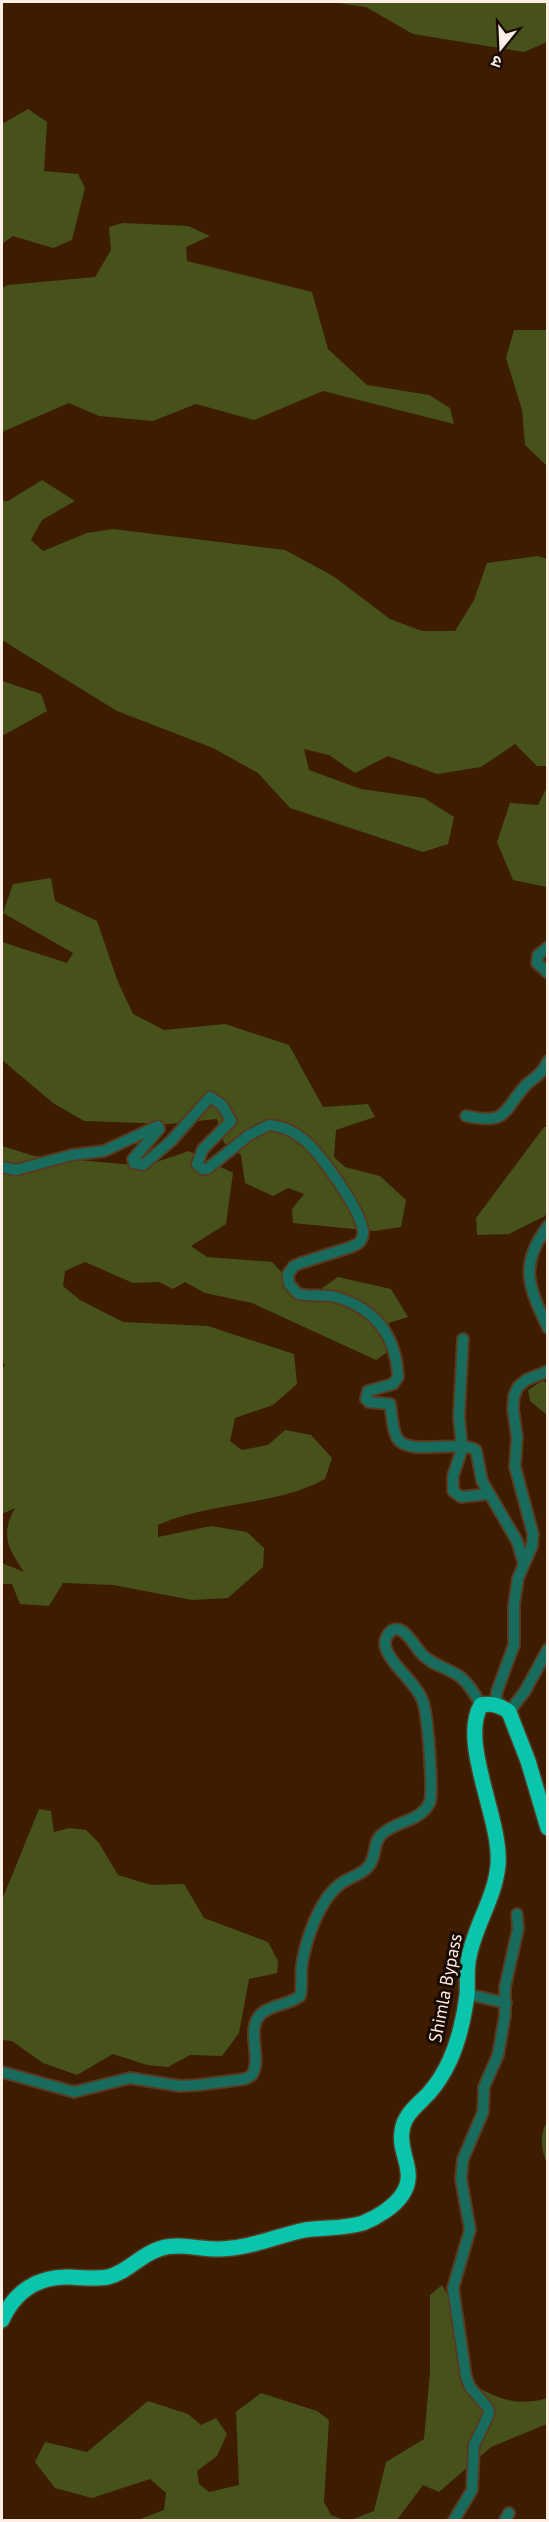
<svg xmlns="http://www.w3.org/2000/svg" width="549" height="2522" viewBox="0 0 549 2522" font-family="'PT Sans','Noto Sans Devanagari',sans-serif">
  <style>
    .green { fill: #47521a }
    .lines { fill: none; stroke-linecap: round; stroke-linejoin: round }
    .minor-casing { stroke: #583a20; stroke-width: 14 }
    .highway-casing { stroke: #583a20; stroke-width: 18 }
    .minor { stroke: #176c5e; stroke-width: 10 }
    .highway { stroke: #08c5ac; stroke-width: 15 }
    .labels { text-anchor: middle; dominant-baseline: central; stroke-width: 6; stroke-linejoin: round; paint-order: stroke }
    .street-label { font-size: 18px; fill: #fdefe5; stroke: #190b02 }
  </style>
  <rect width="100%" height="100%" fill="#3d1c00"/>
  <path class="green" d="M331,2h216v40l-23,10 -111,-18 -47,-27z
    M28,109l19,13 -3,49 34,3 7,14 -13,52 -19,8 -40,-12 -11,8v-120z
    M123,223l65,3 22,10 -24,11 1,14 125,31 16,57 39,36 62,10 21,13 4,16 -131,-33 -69,29 -58,-16 -43,17 -54,-5 -30,-13 -67,29v-144l6,-3 87,-8 16,-27 -2,-23z
    M514,330h33v136l-22,-21 -3,-35 -16,-52z
    M42,480l33,21 -33,19 -11,20 12,11 44,-18 26,-4 172,21 48,26 57,43 32,12h33l19,-31 13,-37 51,-7 9,3v207h-10l-22,-22 -34,23 -44,7 -49,-18 -33,17 -26,-18 -25,-6 5,21 52,19 63,9 30,19 -6,27 -25,8 -133,-44 -32,-35 -45,-25 -96,-37 -115,-71v-139h6z
    M2,681l39,13 6,17 -45,25z
    M547,787v100l-34,-7 -16,-38 13,-39 28,2z
    M51,878l4,23 42,20 21,61 15,32 31,16 61,-6 64,21 34,62 45,-3 7,13 -39,13 -2,27 11,10 35,9 26,24 -5,27 -27,4 -81,-8 -1,-14 12,-15 -16,-6 -15,8 -28,-13 -4,-28 -17,-12 -7,-24 -49,5 -84,-3 -31,-18 -51,-43v-118l65,21 6,-10 -70,-40 10,-29z
    M544,1127h3v84l-2,5 -36,18 -32,1 -1,-17z
    M2,1146l32,10 110,10 45,-15 44,22 -7,51 -35,22 16,11 65,5 35,37 31,-22 53,12 17,28 -19,6v28l-13,9 -124,-57 -47,-10 -20,-11 -12,7 -14,-7 -26,1 -48,-21 -20,9 -2,15 17,14 43,22 85,4 86,28 3,30 -24,21 -38,13 -5,23 12,9 26,-5 17,-15 26,5 21,23 -7,21c-52,28 -114,22 -167,46v12l53,-11 36,6 17,16 -1,19 -35,31 -36,2 -79,-15 -50,-2 -14,23 -29,-2 -8,-20h-10v-21l22,9c-16,-24 -24,-37 -9,-64l-13,6v-144l3,-5 -3,-5z
    M542,1381l5,1v33l-17,-14 -2,-11z
    M39,1809l12,2 3,21 15,-4 17,2 13,13 19,32 33,10 33,-1 20,34 64,24 10,19 -1,12 -28,6 -10,54 -17,23 -32,-1 -22,12 -21,-2 -34,-11 -36,21 -34,-12 -31,-22 -10,-1v-140z
    M547,2121v43c-6,-15 -8,-28 0,-43z
    M442,2285l9,16 22,84c26,14 45,22 74,13v26l-56,23 -52,45 -16,-7 -26,35h-46l23,-9 12,-49 38,-23 6,-67v-77z
    M261,2393l56,18 12,9 -5,82 7,13 13,5h-206l26,-10 2,-17 -16,-14 -58,19 -37,-10 -20,-26 10,-20 42,10 61,-51 40,13 13,11 15,-7 11,16 -10,22 -20,15 2,13 10,8 30,-7 -3,-73z"/>
  <g class="lines">
    <defs>
      <path id="minor" d="M548,947l-10,8 -1,8 11,10
        M466,1116c43,9 36,-5 60,-31 9,-8 17,-12 22,-24
        M2,1167l14,3 56,-15 32,-4 54,-25 1,3 -26,30 1,4 9,2 28,-24 39,-44 12,8 9,16 -28,28 -6,15 5,5h5l42,-34 20,-10c13,1 24,6 34,14 16,12 62,76 60,95 -1,8 -5,10 -12,13l-50,16 -7,3 -6,8 1,10 9,10c12,3 26,0 38,3 40,12 60,39 62,80l-5,7 -25,7 -2,8 3,3 21,2c2,10 2,25 7,34 11,19 60,1 79,12l6,31 35,60 7,23
        M548,1226c-30,39 -19,62 0,102
        M463,1339l-4,77 3,33 -9,27v15l8,6 27,-3
        M502,1707l-6,-8 1,-8 17,-46v-40l4,-27 14,-32 1,-12 -18,-67 2,-30 -4,-28 1,-13 4,-9 8,-7 22,-9
        M509,1712l16,-21 23,-42
        M467,1994l39,9
        M2,2072l72,20 56,-14 50,8 18,-1 47,-6 7,-4c11,-19 -8,-46 10,-62 11,-9 27,-8 38,-17 3,-10 0,-21 2,-32 4,-25 17,-63 37,-79 8,-7 20,-9 28,-17 10,-9 5,-24 14,-33 15,-15 39,-12 49,-33 3,-15 -2,-85 -7,-100 -4,-13 -18,-26 -27,-37 -6,-8 -15,-19 -9,-29 12,-20 27,9 33,16 11,13 26,15 39,24 10,7 16,19 22,29
        M454,2520l18,-30 2,-45 15,-31 -1,-6 -18,-21 -4,-10 -13,-89 17,-58 -9,-51 2,-20 20,-47 1,-25 14,-32 7,-40v-28l13,-58 -1,-15
        M505,2520l4,-7"/>
      <path id="highway" d="M2,2320c13,-29 36,-44 68,-43 13,1 26,2 38,0 20,-5 32,-22 51,-28 20,-7 42,1 62,0 30,-1 55,-13 84,-19 19,-3 40,-1 58,-7 13,-5 31,-16 39,-28 16,-23 -4,-41 0,-64 2,-17 16,-26 27,-38 8,-9 16,-22 21,-33 9,-20 14,-43 17,-65 1,-13 -1,-26 2,-38 6,-32 26,-59 29,-92 4,-45 -39,-122 -17,-160 11,-2 19,0 28,7l19,49 20,67"/>
    </defs>
    <use href="#minor" class="minor-casing"/>
    <use href="#highway" class="highway-casing"/>
    <use href="#minor" class="minor"/>
    <use href="#highway" class="highway"/>
  </g>
  <g class="labels">
    <g class="street-label">
      <text transform="translate(445 1988) rotate(-79)">Shimla Bypass</text>
    </g>
  </g>
  <rect width="549" height="2522" fill="none" stroke="#fdefe5" stroke-width="6"/>
  <g transform="translate(501 48) rotate(198)" stroke="#190b02" stroke-width="4.5" paint-order="stroke">
  <path d="M0-4.5L10 22L0 15L-10 22Z" fill="#fdefe5"/>
  <text y="-9" font-size="16" font-weight="bold" text-anchor="middle" fill="#fdefe5">उ</text>
  </g>
</svg>
